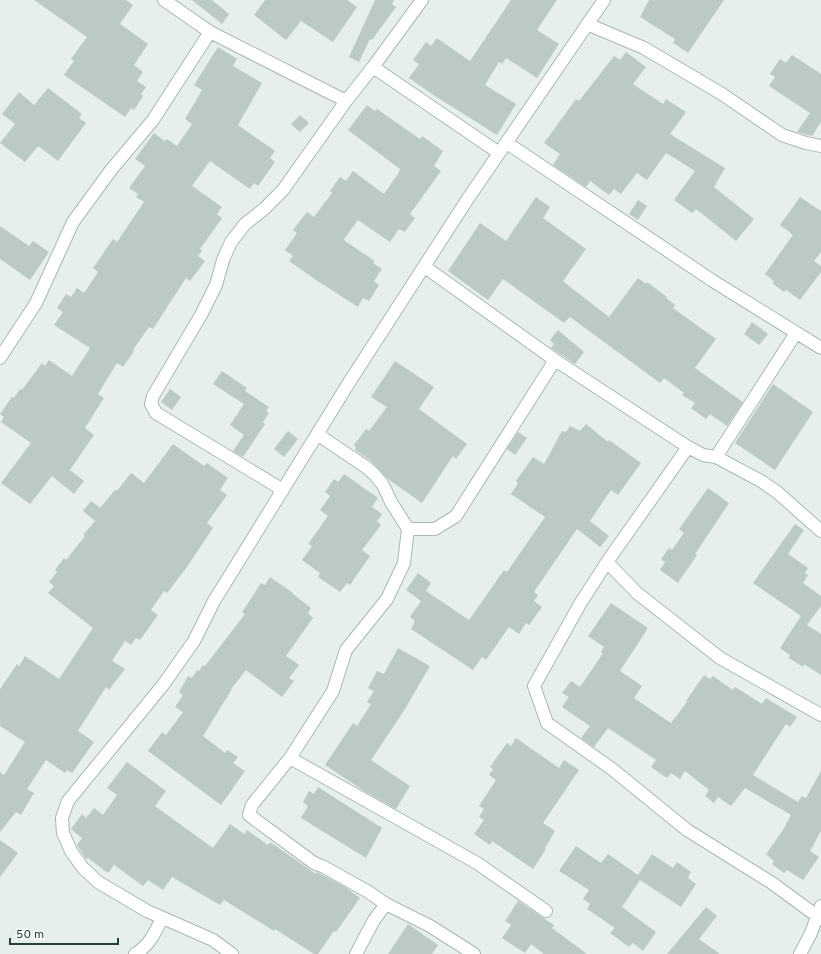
<svg xmlns="http://www.w3.org/2000/svg" width="821" height="954" viewBox="0 0 821 954" font-family="Overpass,sans-serif">
  <style>
    .building { fill: #bbcac4 }
    .lines { fill: none; stroke-linecap: round; stroke-linejoin: round }
    .street-casing { stroke: #a8b8b2; stroke-width: 14 }
    .street { stroke: #fff; stroke-width: 12 }
  </style>
  <rect width="100%" height="100%" fill="#e6efeb"/>
  <path class="building" d="M34,0h92l7,5 -13,19 28,20 -14,21 9,7 -6,9 9,6 -5,7 2,2 -9,14 -3,-2 -6,9 -61,-42 10,-14 -3,-2 16,-22z
    M192,0h20l17,14 -7,10z
    M265,0h82l10,7 -24,35 -32,-21 -15,19 -32,-25z
    M375,0h19l-2,4 4,3 -24,33 -2,-1 -11,23 -10,-5z
    M511,0h46l-20,30 22,14 -22,34 -31,-20 -4,6 -3,-2 -14,23 31,19 -19,31 -62,-39 -26,-18 10,-14 -6,-4 13,-18 5,4 6,-8 33,23z
    M649,0h75l-36,53 -15,-10 2,-4 -35,-22z
    M218,47l19,12 -4,7 29,17 -24,42 37,26 -5,7 5,4 -17,24 -4,-3 -4,6 -40,-28 -18,25 30,21 -5,7 5,4 -22,31 2,2 -4,5 7,5 -15,20 -4,-3 -33,51 -4,-2 -16,23 1,1 -11,16 -6,-4 -19,31 6,4 -19,30 9,7 -24,35 14,11 -10,13 -22,-18 -22,28 -29,-21 30,-40 -30,-21 3,-5 -4,-3 12,-17 2,1 6,-9 2,1 20,-27 3,3 4,-6 23,16 18,-28 -36,-23 9,-13 -6,-4 9,-14 5,3 6,-9 7,5 14,-21 -5,-4 20,-29 4,3 27,-40 -8,-5 2,-3 -9,-6 16,-22 -10,-7 19,-26 11,8 2,-2 10,7 15,-22 -7,-5 17,-29 -8,-5z
    M626,52l20,15 -13,17 30,20 3,-5 20,13 -16,22 55,34 -11,19 40,32 -18,22 -40,-32 -4,4 -18,-13 21,-29 -29,-18 -19,27 -10,-7 -16,21 -7,-5 -5,6 -19,-14 -4,6 -33,-22 7,-11 -16,-11 32,-44 3,2 35,-45 6,4z
    M792,55l29,19v48l-9,14 -15,-4 13,-19 -41,-27 6,-9 -5,-3 10,-15 6,4z
    M48,88l34,26 -3,4 7,5 -28,38 -20,-15 -13,16 -25,-19 15,-19 -13,-10 17,-22 15,13z
    M367,105l8,6 2,-2 43,30 2,-3 21,15 -9,15 7,5 -31,43 5,4 -10,14 -6,-3 -9,13 -32,-22 -14,19 1,2 30,20 -2,2 9,6 -8,12 5,4 -10,16 -6,-3 -5,9 -42,-27 -27,-19 4,-5 -8,-6 12,-17 -4,-3 14,-18 7,5 18,-24 -2,-2 10,-14 6,4 7,-10 31,23 14,-20 2,-5 -52,-39z
    M300,115l9,8 -9,9 -9,-8z
    M536,197l14,10 -7,11 43,31 -23,32 1,1 45,35 29,-39 8,6 1,-2 20,15 -1,1 9,7 -2,3 43,31 -21,29 48,34 -16,24 -17,-12 -4,5 -15,-11 4,-5 -13,-8 2,-2 -20,-15 -4,5 -90,-66 -6,6 -61,-44 -15,21 -40,-29 32,-48 26,18z
    M800,197l21,14v41l-7,9 7,5v6l-21,28 -14,-10 -2,2 -12,-9 2,-2 -9,-7 28,-39 -13,-10z
    M638,200l9,6 -9,14 -9,-6z
    M0,226l29,20 4,-5 16,11 -19,28 -30,-21z
    M752,322l16,12 -9,11 -15,-11z
    M558,330l26,22 -9,12 -24,-16 3,-4 -4,-4z
    M395,361l39,26 -15,22 48,35 -11,15 -3,-3 -31,47 -34,-24 -17,-18 -16,-11 1,-2 -2,-3 12,-16 3,2 18,-24 -16,-10z
    M222,371l25,17 -2,3 24,16 -3,4 3,2 -6,9 2,2 -22,33 -10,-6 11,-16 -14,-10 14,-21 -31,-20z
    M773,384l40,28 -38,58 -40,-27z
    M170,389l11,8 -9,13 -11,-8z
    M586,424l22,18 1,-2 32,23 -23,32 -7,-5 -21,31 19,15 -9,11 -23,-18 -43,63 4,3 -4,6 8,6 -13,18 -3,-2 -7,11 -10,-7 -23,33 -4,-3 -9,13 -62,-41 4,-8 -5,-4 11,-16 -15,-11 12,-17 13,10 -5,8 43,29 35,-50 3,2 38,-55 -34,-23 7,-11 -2,-2 17,-24 11,7 18,-33 4,1 4,-6 10,5z
    M288,431l10,8 -14,18 -10,-8z
    M518,432l9,6 -12,17 -8,-6z
    M173,444l31,22 3,-3 21,15 -8,12 7,5 -20,28 6,5 -26,39 -20,26 -3,-2 -13,19 7,5 -18,25 -4,-2 -5,7 -6,-4 -13,20 13,8 -16,21 -3,-3 -28,44 16,11 -22,31 -5,-3 -2,3 -19,-13 -19,29 7,4 -13,22 -5,-3 -16,20v-60l4,3 21,-33 -25,-16v-37l17,-25 2,2 6,-10 34,23 34,-51 -45,-35 6,-7 -5,-4 8,-10 -2,-2 9,-12 2,2 19,-24 -2,-1 12,-14 -12,-10 8,-10 9,7 15,-18 2,1 14,-18 13,10z
    M344,474l34,24 -6,9 10,7 -5,7 4,4 -19,25 8,6 -20,29 -3,-2 -7,9 -22,-15 2,-4 -18,-13 10,-14 -4,-2 20,-28 -8,-6 10,-14 -5,-4 9,-13 4,3z
    M708,488l21,15 -34,51 2,1 -19,28 -18,-13 5,-8 -4,-3 8,-11 3,2 12,-17 -5,-4z
    M795,524l9,6 -16,24 20,14 -3,5 3,2 -5,8 18,13v10l-14,19 14,9v41l-17,-11 -1,3 -14,-9 1,-3 -10,-7 21,-32 -48,-33z
    M270,577l23,16v1l18,14 -3,5 5,5 -27,38 13,9 -10,13 5,3 -12,16 -36,-27 -15,19h1l-29,47 22,17 2,-3 11,7 -5,6 12,8 -24,34 -73,-54 14,-19 4,3 17,-23 -8,-5 8,-12 -4,-3 9,-16 4,2 5,-8 2,1 4,-6 2,1 40,-52 -3,-2 19,-29 4,2z
    M611,603l37,25 -28,43 22,15 -8,12 37,25 16,-21 -1,-1 18,-26 6,4 3,-3 20,14 2,-3 27,17 4,-6 31,19 -7,10 -4,-3 -33,51 45,27 4,-6 4,2 15,-27v60l-11,20 9,6 -16,23 -16,-10 -3,3 -12,-9 2,-3 -8,-7 17,-24 8,-15 -46,-27 -14,18 -13,-9 -4,6 -9,-7 4,-6 -24,-19 -5,8 -9,-6 -4,5 -16,-11 5,-7 -48,-32 -14,19 -13,-9 9,-12 -28,-19 7,-10 -7,-4 9,-12 9,6 23,-34 -2,-1 3,-5 -16,-11z
    M398,648l32,18 -25,43 -34,51 39,26 -14,23 -32,-18 -39,-26 28,-42 4,3 14,-22 -4,-2 7,-11 -6,-3 9,-17 7,3z
    M516,738l43,30 5,-8 15,10 -36,53 12,8 -10,17 1,1 -13,20 -41,-28 -2,4 -16,-11 10,-14 -5,-3 5,-8 -5,-3 17,-26 -7,-5 4,-6 -3,-2 17,-24 4,3z
    M127,762l39,29 -11,15 58,42 17,-24 14,10 3,-4 21,15 2,-3 46,32 1,-2 4,2 24,13 15,11 -24,34 -2,-1 -16,23h-4l-39,-25 -1,2 -50,-31 -4,5 -48,-28 -9,13 -15,-10 -5,6 -29,-21 -6,8 -20,-15 -2,1 -9,-14 5,-7 -11,-9 11,-15 4,4 8,-10 9,7 14,-20 -10,-7z
    M318,787l64,41 -16,30 -65,-40 7,-12 -5,-4 6,-11 5,3z
    M0,840l18,13 -18,24z
    M576,846l25,17 7,-9 30,21 14,-21 21,14 4,-6 14,10 -3,6 8,6 -15,23 -41,-27 -18,27 34,25 -13,19 -10,-8 -4,4 -19,-14 5,-5 -28,-19 3,-5 -7,-5 6,-9 -30,-19z
    M518,901l36,24 -2,3 35,26h-43l-13,-10 -6,9 -23,-15 9,-13 -6,-4z
    M706,907l11,9 -18,23 21,15h-53z
    M408,924l30,21 -6,9h-44z"/>
  <g class="lines">
    <defs>
      <path id="street" d="M164,0l46,32 136,69
        M587,24l57,24 78,46 60,41 24,8 15,3
        M373,67l126,86
        M507,143l206,138 108,67
        M425,267l130,93 133,87 15,8 13,2 80,-124
        M0,358l36,-55 37,-81 38,-52 42,-50 57,-88
        M317,434l49,33 9,8 8,10 8,17 17,27 -4,34 -17,36 -41,51 -13,41 -43,67 -38,47 -3,10 65,48 10,4 43,24 19,13 44,22 44,28
        M688,447l-81,115 -27,42 -46,82 13,37 65,46 75,61 85,53 49,36
        M716,457l45,24 16,11 44,39
        M283,490l-127,-77 -5,-9 2,-8 48,-81 15,-30 7,-25 8,-18 14,-18 19,-15 19,-19 63,-89 27,-34 49,-67
        M408,529h27l21,-13 99,-156
        M607,562l30,31 83,65 101,57
        M290,758l187,105 69,48
        M135,954c14,-8 20,-21 27,-36
        M232,954l-19,-14 -66,-29 -49,-29 -15,-14 -12,-17 -8,-18 -1,-15 6,-17 95,-116 31,-44 20,-40 136,-220 117,-181 137,-200
        M356,954l18,-34 12,-16
        M800,954l11,-21 10,-27"/>
    </defs>
    <use href="#street" class="street-casing"/>
    <use href="#street" class="street"/>
  </g>
  <path d="M10 938v6h108v-6" fill="none" stroke="#24423a" stroke-width="2"/>
  <text x="16" y="938" font-size="12" fill="#24423a" stroke="#f7fbf9" stroke-width="3" paint-order="stroke">50 m</text>
</svg>
